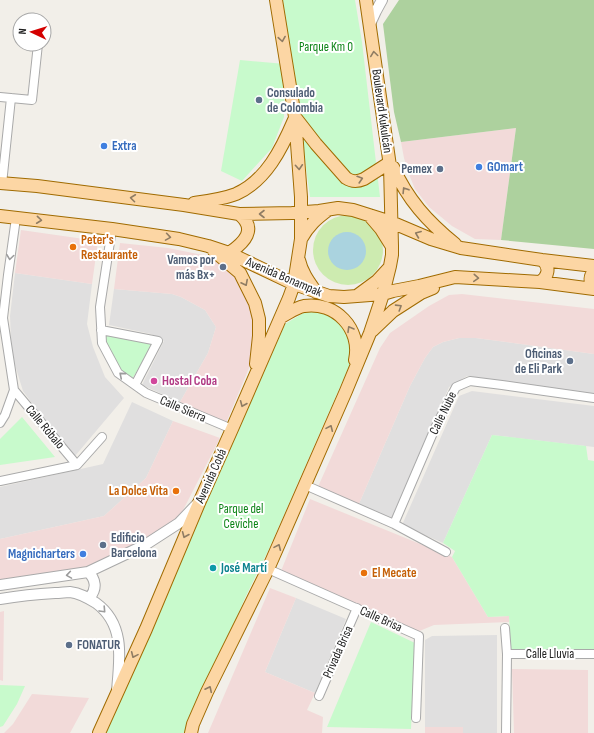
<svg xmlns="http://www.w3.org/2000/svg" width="594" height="733" viewBox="0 0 594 733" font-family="'Sofia Sans Condensed',sans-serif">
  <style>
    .residential { fill: #e0dfdf }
    .commercial { fill: #f2dad9 }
    .grass { fill: #cdebb0 }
    .forest { fill: #add19e }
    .park { fill: #c8facc }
    .water { fill: #aad3df }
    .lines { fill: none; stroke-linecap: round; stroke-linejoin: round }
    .minor-casing { stroke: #a9a9a9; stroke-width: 10 }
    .tertiary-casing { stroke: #a9a9a9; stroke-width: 12 }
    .primary-casing { stroke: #a06b00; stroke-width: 14 }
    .minor { stroke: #fff; stroke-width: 8 }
    .tertiary { stroke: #fff; stroke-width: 10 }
    .primary { stroke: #fcd6a4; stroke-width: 12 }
    .oneway { stroke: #8f7c63 }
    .oneway2 { stroke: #9c9c9c }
    .service-dot { fill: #5c6f8a; stroke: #fff; stroke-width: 1.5 }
    .shop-dot { fill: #3f7fe0; stroke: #fff; stroke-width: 1.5 }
    .food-dot { fill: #e8710a; stroke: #fff; stroke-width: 1.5 }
    .hotel-dot { fill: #d1479c; stroke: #fff; stroke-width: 1.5 }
    .culture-dot { fill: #0f9aa8; stroke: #fff; stroke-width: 1.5 }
    .labels { text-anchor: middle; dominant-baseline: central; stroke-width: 4; stroke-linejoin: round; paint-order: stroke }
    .park-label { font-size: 13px; fill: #0c8416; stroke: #fff }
    .service-label { font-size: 13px; font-weight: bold; fill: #4e5e75; stroke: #fff; text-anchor: start }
    .street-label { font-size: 13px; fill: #222; stroke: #fff }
    .shop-label { font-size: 13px; font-weight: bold; fill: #366cbe; stroke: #fff; text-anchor: start }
    .food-label { font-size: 13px; font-weight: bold; fill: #c56008; stroke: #fff; text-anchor: start }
    .hotel-label { font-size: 13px; font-weight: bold; fill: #b23c85; stroke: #fff; text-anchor: start }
    .culture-label { font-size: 13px; font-weight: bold; fill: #0d838f; stroke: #fff; text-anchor: start }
  </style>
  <rect width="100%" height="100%" fill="#f2efe9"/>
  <path class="residential" d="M15,273l77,11 -5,40 6,23 12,30 19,21 -49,58 -30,-35 -22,-30 -9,-29 -3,-23 -1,-23z
    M114,289l58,5 9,3 24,13 11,17 -8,26 -28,49 -38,-17 22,-44 -13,-7 -42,-9z
    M459,338h17l118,16v40l-127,-18 -18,11 -58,133 -33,-14 52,-120 15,-28 8,-11 10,-5z
    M472,391l122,15v41l-102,-12 -49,108 -41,-18 57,-129z
    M132,402l41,19 -27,57 -42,38 -104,23v-52l103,-23z
    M296,598l50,21 -31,74 -50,-21z
    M497,635v98h-34l-1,-6h-37v-87l7,-4z"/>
  <path class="commercial" d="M516,128l-15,112 -26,-1 -23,-13 -23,-19 -14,-18 -7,-17 -4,-14 -3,-16z
    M21,230l77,11 -6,43 -77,-11z
    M120,243l48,5 40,8 33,24 15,39 -4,42 -26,62 -46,-21 28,-49 8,-26 -11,-17 -24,-13 -9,-3 -58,-5z
    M462,294l132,15v45l-118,-16h-17l-16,4 -10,5 -8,11 -15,28 -52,120 -41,-17 63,-141 10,-15 39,-27 20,-11z
    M173,421l47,17 -42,82 -37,25 -56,24 -85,12v-42l104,-23 42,-38z
    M310,499l142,58 36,60 21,-1v6l-75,3 -17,7 -138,-56z
    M270,588l26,10 -31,74 50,21 -8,17 16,7 -1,16h-114z
    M4,611l-1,70 -3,-1v-68z
    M512,669l76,1v63h-74z
    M32,694l57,4 -19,35h-66l9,-9z
    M425,727h38v6h-38z"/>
  <path class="grass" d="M313 250a35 35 0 1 1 70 0a35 35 0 1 1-70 0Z"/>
  <path class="forest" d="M399,0h195v249l-93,-9 15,-112 -115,14 -7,-30 -11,-88z"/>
  <path class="park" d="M283,0h72l7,42 18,155h-70z
    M240,60l45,4 -1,53 -12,31 -30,33 -21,-10z
    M310,309l21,4 15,11 11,24 -89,203 -23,47 -58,135h-82l180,-409z
    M103,333l51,10 -22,36 -12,-7 -16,-29z
    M22,417l33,40 -55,8v-26z
    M492,435l94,11 2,14 6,1v188l-83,1 -2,-34 -21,1 -36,-60 3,-6 -12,-8z
    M371,622l44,21 -4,86 -84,-2z
    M0,685l25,1 -8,18 -14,22 -3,1z"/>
  <path class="water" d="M328 251a19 19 0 1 1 38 0a19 19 0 1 1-38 0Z"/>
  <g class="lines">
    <defs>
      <path id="minor" d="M0,97l32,3 6,-56
        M2,184l9,-86
        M112,229l-12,78 2,36 16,30 28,20 86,36
        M101,330l57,11 -23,44
        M14,390l63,75
        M0,423l5,-8 9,-25 -11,-72 5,-43 8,-57
        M0,481l77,-16 25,-28
        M305,485l89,39 52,28
        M394,524l42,-98 20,-39 14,-6 32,4 92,13
        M268,569l151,67 -3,82
        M505,628l2,26
        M319,696l38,-88
        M506,733l1,-79h87"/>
      <path id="tertiary" d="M370,24l6,-13 6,-11
        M88,572c8,7 9,17 2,25h-2
        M0,585l88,-13 57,-27 34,-22 18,-19
        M0,599c18,-3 37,-5 55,-6 5,0 11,-1 15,-1 10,1 18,6 26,11 29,21 24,55 21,87"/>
      <path id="primary" d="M295,117l21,27 30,34c6,4 11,4 18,1l25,-16
        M393,167c15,33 34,54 62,77
        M0,183l37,3 147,19 55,9 53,-1 27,-2 19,-3 15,2 38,12 40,17 30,9 81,12 52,6
        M194,203c14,-2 29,-4 42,-9 30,-13 46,-46 58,-74
        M369,215l12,14 10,16
        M0,216l112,13 67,10 29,7 21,7 65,31 35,12 15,1 39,-3 10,-3 26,-5 36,-9 85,5 54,7
        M301,239c8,-14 15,-20 27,-29
        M214,251l26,22 15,30 4,16v17l-3,28
        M229,253c15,-10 29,-24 10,-39
        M299,260c3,13 10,22 17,32
        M594,271c-4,5 -5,10 0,15
        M540,282c8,-5 11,-15 2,-22
        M358,295l19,-14 12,-13
        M281,317c8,-4 14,-9 23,-11 31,-5 58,23 51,54
        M372,331l21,-20 28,-18 12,-5
        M99,733l47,-104 53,-126 33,-74 57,-131 5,-14 7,-45v-42l-6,-80 -19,-117
        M191,733l2,-9 14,-32 61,-123 78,-178 24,-58 13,-39 7,-28 2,-11v-9l-2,-80 -24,-166"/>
    </defs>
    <use href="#minor" class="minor-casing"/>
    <use href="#tertiary" class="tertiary-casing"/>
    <use href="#primary" class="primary-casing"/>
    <use href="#minor" class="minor"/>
    <use href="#tertiary" class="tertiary"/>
    <use href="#primary" class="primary"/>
  </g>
  <defs><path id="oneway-chevron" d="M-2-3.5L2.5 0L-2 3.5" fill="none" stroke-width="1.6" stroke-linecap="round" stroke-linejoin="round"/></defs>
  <g class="oneway">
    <use href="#oneway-chevron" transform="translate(282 39) rotate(81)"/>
    <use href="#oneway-chevron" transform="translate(374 54) rotate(-98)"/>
    <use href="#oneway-chevron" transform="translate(299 167) rotate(86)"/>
    <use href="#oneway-chevron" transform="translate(360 179) rotate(-17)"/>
    <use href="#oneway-chevron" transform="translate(405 190) rotate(-122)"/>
    <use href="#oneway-chevron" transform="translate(133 198) rotate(-173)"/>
    <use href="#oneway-chevron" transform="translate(262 214) rotate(-180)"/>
    <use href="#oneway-chevron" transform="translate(39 220) rotate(6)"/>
    <use href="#oneway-chevron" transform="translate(418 234) rotate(-158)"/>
    <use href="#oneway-chevron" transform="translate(168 237) rotate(9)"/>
    <use href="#oneway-chevron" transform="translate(476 278) rotate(4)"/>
    <use href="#oneway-chevron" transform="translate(245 283) rotate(63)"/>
    <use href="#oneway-chevron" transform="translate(399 307) rotate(-32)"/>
    <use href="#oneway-chevron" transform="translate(350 329) rotate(-120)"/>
    <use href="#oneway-chevron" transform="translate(243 404) rotate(113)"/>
    <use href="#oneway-chevron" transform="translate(330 428) rotate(-66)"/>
    <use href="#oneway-chevron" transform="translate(185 535) rotate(113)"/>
    <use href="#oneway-chevron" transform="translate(278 547) rotate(-66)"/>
    <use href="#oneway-chevron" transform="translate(134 655) rotate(114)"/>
    <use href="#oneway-chevron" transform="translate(209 689) rotate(-64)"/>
  </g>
  <g class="oneway2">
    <use href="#oneway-chevron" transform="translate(10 257) rotate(98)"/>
    <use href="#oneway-chevron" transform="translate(122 375) rotate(-140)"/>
    <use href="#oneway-chevron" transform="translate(69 575) rotate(171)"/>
    <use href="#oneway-chevron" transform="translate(103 610) rotate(47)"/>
  </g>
  <g class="service-dot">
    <circle cx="259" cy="100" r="4"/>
    <circle cx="440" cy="169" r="4"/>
    <circle cx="223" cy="267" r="4"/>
    <circle cx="570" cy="361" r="4"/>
    <circle cx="103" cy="545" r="4"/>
    <circle cx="69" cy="645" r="4"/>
  </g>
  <g class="shop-dot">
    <circle cx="104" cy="146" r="4"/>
    <circle cx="479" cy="167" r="4"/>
    <circle cx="83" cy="554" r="4"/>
  </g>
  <g class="food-dot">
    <circle cx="73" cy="247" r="4"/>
    <circle cx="176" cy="491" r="4"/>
    <circle cx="364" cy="573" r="4"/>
  </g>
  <circle class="hotel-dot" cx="154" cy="381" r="4"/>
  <circle class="culture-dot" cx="213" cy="568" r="4"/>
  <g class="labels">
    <g class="park-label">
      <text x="326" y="47">Parque Km 0</text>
      <text x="241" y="509">Parque del<tspan x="241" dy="15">Ceviche</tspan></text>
    </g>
    <g class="service-label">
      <text x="267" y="93">Consulado<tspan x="267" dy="15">de Colombia</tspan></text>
      <text x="432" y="169" text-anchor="end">Pemex</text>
      <text x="215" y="260" text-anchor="end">Vamos por<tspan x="215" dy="15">más Bx+</tspan></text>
      <text x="562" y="354" text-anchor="end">Oficinas<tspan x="562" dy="15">de Eli Park</tspan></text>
      <text x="111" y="538">Edificio<tspan x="111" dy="15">Barcelona</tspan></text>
      <text x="77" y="645">FONATUR</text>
    </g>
    <g class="street-label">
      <text transform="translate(382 111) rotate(82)">Boulevard Kukulcán</text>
      <text transform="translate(284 277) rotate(23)">Avenida Bonampak</text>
      <text transform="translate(183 409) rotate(23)">Calle Sierra</text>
      <text transform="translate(443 413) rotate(-64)">Calle Nube</text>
      <text transform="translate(45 427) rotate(50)">Calle Róbalo</text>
      <text transform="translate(211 476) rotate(-66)">Avenida Cobá</text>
      <text transform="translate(381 619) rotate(24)">Calle Brisa</text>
      <text transform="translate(338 652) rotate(-66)">Privada Brisa</text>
      <text x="550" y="654">Calle Lluvia</text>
    </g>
    <g class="shop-label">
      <text x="112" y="146">Extra</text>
      <text x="487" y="167">GOmart</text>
      <text x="75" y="554" text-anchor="end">Magnicharters</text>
    </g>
    <g class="food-label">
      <text x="81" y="240">Peter's<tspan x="81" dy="15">Restaurante</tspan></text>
      <text x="168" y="491" text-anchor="end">La Dolce Vita</text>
      <text x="372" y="573">El Mecate</text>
    </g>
    <g class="hotel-label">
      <text x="162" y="381">Hostal Coba</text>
    </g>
    <g class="culture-label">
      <text x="221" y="568">José Martí</text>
    </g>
  </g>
  <g transform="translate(32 32) rotate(274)"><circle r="19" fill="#ffffff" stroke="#a7a7a7"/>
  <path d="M0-3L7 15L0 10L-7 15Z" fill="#d40000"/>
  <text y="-6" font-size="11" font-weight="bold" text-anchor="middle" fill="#222222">N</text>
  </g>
</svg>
